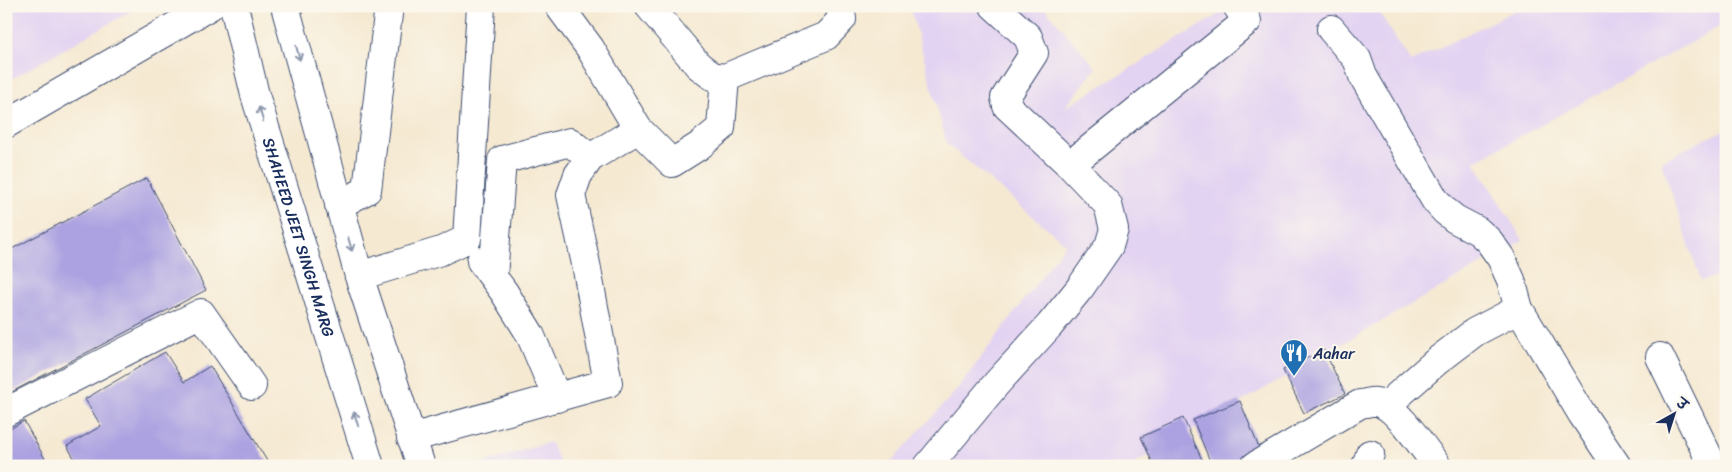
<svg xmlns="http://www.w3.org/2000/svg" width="1732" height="472" viewBox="0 0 1732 472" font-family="Sriracha,'Playpen Sans Deva',sans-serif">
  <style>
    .built { fill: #e3d3f2 }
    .building { fill: #aca2e1 }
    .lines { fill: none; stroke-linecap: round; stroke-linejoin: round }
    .minor-casing { stroke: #3c4b6f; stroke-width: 30 }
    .major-casing { stroke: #3c4b6f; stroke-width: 30 }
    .minor { stroke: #fff; stroke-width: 28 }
    .major { stroke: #fff; stroke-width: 28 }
    .oneway { stroke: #8d97ae }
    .labels { text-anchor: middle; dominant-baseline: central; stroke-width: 4; stroke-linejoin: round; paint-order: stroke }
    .street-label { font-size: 16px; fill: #1b2f5e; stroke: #fbf7ec }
    .poi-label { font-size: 16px; fill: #1b2f5e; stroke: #fbf7ec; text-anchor: start }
  </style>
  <rect width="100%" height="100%" fill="#fbf7ec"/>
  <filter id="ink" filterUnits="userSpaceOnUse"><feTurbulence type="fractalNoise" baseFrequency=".02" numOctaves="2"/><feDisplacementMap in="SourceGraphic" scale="10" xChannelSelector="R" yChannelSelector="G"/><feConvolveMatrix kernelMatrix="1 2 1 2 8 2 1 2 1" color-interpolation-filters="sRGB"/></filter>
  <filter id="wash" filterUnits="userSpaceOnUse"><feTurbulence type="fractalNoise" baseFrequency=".0096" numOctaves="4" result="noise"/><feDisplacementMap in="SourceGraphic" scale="20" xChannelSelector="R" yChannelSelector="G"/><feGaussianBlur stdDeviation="1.12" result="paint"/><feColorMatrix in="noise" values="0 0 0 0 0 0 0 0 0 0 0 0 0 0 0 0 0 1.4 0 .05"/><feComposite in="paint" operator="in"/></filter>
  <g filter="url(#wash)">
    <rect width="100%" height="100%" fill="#f5e9d2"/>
    <path class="built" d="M6,6h134l-134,76z
      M910,6h133l53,62 -31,40 161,-98 12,-4h137l36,56 113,-56h202v17l-252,139 49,78 -393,226h-243l68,-74 111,-148 -119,-100z
      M1726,129v144l-25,8 -40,-120z
      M550,442l12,24h-88z"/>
    <g id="blocks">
      <path class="building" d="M147,178l59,112 -200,105v-143z
        M1324,350l21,44 -41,19 -21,-43z
        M165,352l19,30 26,-16 60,100h-191l-12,-20 34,-20 -16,-27z
        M1240,401l21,52 -32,13h-17l-19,-46z
        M1183,418l22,48h-51l-13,-29z
        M24,421l25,45h-43v-35z"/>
    </g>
  </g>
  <g filter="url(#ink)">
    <use href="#blocks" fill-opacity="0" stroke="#3c4b6f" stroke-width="1"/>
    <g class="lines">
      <defs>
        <path id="minor" d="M559,6l31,42 48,81
          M649,6l49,59 14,11 13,2 101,-42 16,-17 -2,-13
          M1331,29l26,30 6,17 72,124 10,11 10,8 23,12 11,10 12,17 10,22 8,29 63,105 35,52
          M6,124l204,-118
          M1070,165l177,-144 -10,-15
          M339,205l28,-15 22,-184
          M481,261l23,31 26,42 27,64
          M359,276l82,-25 26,-12 14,-233
          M493,277l9,-117 68,-18 20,16
          M1660,357l53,109
          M1387,405l50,-44 38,-29 44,-23
          M6,412l195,-99 51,73
          M411,438l197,-55 -22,-119 -15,-69 7,-20 12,-17 48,-29 34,34 27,-17 22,-18 4,-50
          M928,466l69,-83 53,-58 30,-37 29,-42 5,-17 -6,-24 -38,-40 -63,-59 -2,-8 29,-45 -6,-16 -34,-31
          M1255,466l105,-62c5,0 11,-3 16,-2 17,0 50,49 61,64
          M1366,466l4,-12"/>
        <g id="major">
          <path id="s1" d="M234,6l21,89 115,371"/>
          <path d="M285,6l74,270 62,190"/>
        </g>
      </defs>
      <use href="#minor" class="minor-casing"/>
      <use href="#major" class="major-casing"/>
      <use href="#minor" class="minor"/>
      <use href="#major" class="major"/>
    </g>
    <defs><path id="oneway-shaft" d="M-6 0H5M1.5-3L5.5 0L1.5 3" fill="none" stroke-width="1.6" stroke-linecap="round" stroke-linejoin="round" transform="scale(1.25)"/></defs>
    <g class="oneway">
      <use href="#oneway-shaft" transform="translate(298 53) rotate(75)"/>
      <use href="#oneway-shaft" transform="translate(261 114) rotate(-107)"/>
      <use href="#oneway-shaft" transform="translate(350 244) rotate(74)"/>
      <use href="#oneway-shaft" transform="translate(356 419) rotate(-107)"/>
    </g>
  </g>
  <defs>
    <symbol id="restaurant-pin" viewBox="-11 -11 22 30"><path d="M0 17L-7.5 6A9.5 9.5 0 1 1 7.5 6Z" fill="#1f6fb2" stroke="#fbf7ec"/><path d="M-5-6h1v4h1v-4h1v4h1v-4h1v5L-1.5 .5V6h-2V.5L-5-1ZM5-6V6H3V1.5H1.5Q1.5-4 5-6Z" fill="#fff"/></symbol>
  </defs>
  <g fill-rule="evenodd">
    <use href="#restaurant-pin" x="1278" y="337" width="32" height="43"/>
  </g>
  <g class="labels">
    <g class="street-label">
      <text stroke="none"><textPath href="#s1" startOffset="240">SHAHEED JEET SINGH MARG</textPath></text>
    </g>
    <g class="poi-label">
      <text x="1313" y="353">Aahar</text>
    </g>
  </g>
  <rect width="1732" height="472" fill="none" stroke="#fbf7ec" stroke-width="25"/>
  <g transform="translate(1674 414) rotate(39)" stroke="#fbf7ec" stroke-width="4" paint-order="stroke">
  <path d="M0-4L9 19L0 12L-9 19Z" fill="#1b2f5e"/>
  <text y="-8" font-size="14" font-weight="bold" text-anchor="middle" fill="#1b2f5e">उ</text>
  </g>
</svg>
